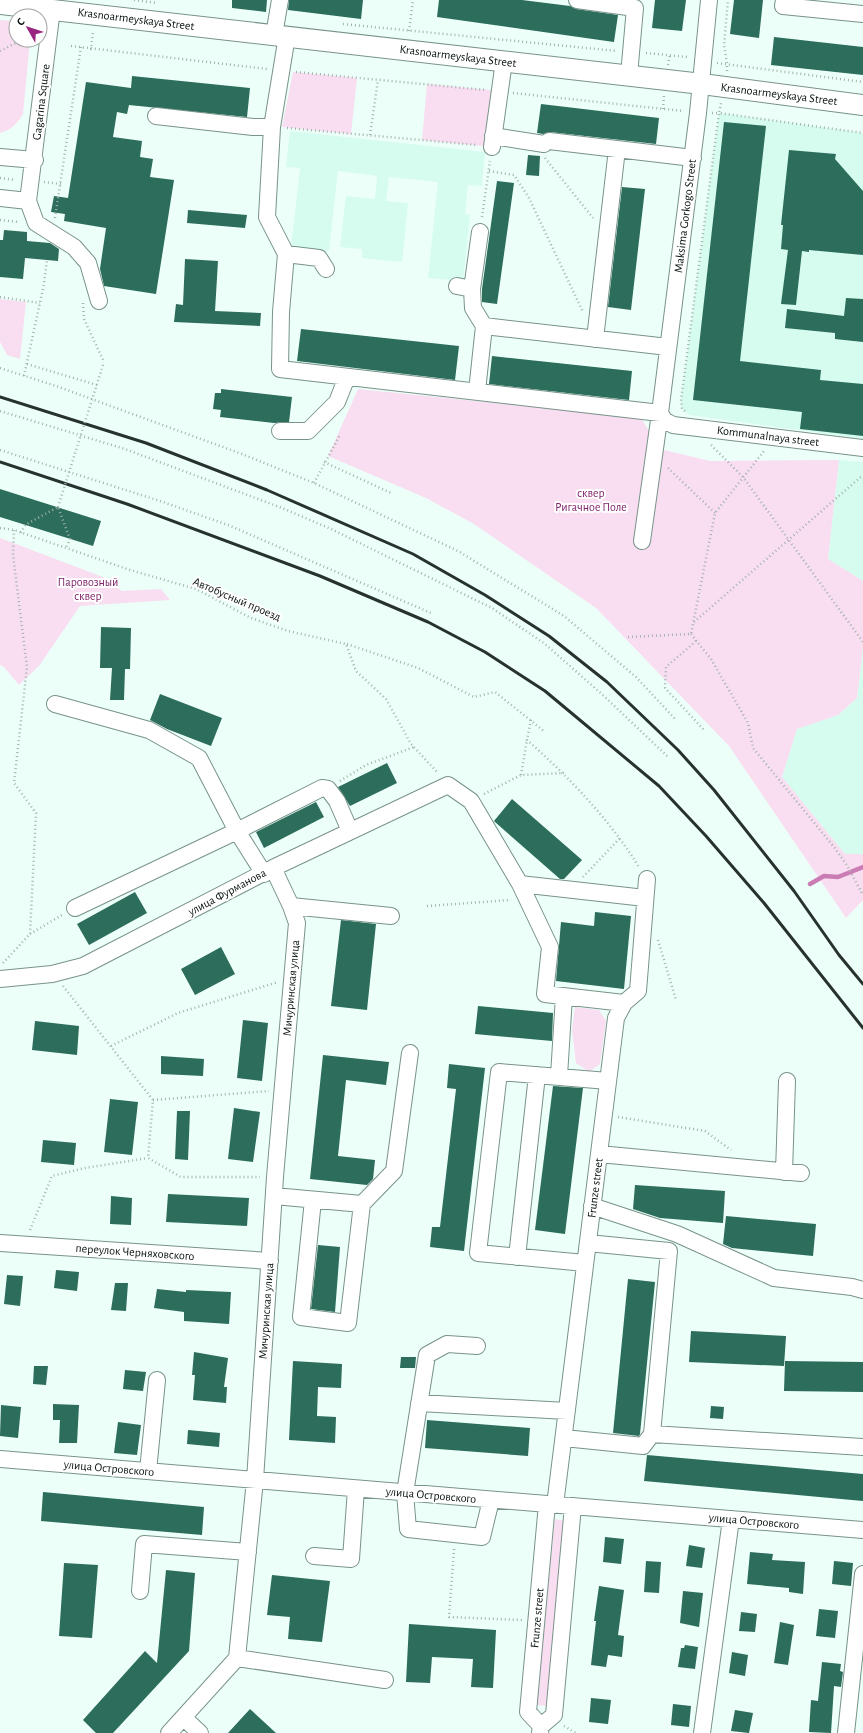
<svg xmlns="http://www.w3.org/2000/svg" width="863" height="1733" viewBox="0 0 863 1733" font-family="'Alegreya Sans',sans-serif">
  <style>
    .built { fill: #d5fcef }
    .green { fill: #f9ddf0 }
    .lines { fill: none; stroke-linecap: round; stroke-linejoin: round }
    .stream { stroke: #cb7cb4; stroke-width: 4.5 }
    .building { fill: #2c6d5c }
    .minor-casing { stroke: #78938a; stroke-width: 18 }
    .major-casing { stroke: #78938a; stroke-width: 22 }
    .path { stroke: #a4b3ae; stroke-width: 2.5; stroke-dasharray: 1 3; stroke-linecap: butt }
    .minor { stroke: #fff; stroke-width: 16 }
    .major { stroke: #fff; stroke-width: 20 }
    .rail { stroke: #27322f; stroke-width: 3 }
    .path-bridge { stroke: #a4b3ae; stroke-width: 2.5; stroke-dasharray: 1 3; stroke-linecap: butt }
    .labels { text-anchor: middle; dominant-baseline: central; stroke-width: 4; stroke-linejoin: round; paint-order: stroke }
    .street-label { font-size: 12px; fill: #07110e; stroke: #fff }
    .park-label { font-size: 12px; fill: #7f226a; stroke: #fff }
  </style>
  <rect width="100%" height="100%" fill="#edfff9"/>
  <path class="built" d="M719,113l144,20v306l-174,-24 -7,-6 -1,-9z
    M290,131l195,21 -3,34 -14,-1 -3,29 5,1 -7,66 -35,-3 10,-96 -49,-5 -3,24 22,2 -6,59 -40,-4v-9l-22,-2 6,-51 29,3 2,-23 -39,-5 -9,80 -38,-4 9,-79 -14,-1z
    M839,460l24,2v119l-35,-22z
    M863,648v206h-18l-63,-77 15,-48 41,-14 19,-17z"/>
  <path class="green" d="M0,20l16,1v19h14l-7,74c-6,10 -12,16 -23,19z
    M293,72l64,6 -6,56 -69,-7z
    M427,84l73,7 -8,56 -70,-7z
    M0,299l26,3 -6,57 -13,-4 -7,-13z
    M358,389l283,29 19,31 50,12 129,-1 -11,99 35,22v67l-6,50 -19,17 -41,14 -15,48 63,77h18v46l-17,18 -117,-172 -133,-138 -122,-84 -48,-26 -98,-42z
    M0,538l103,39 19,14 39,-2 9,11 -90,6 -41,60 -20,19 -15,-18 -4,-2z
    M575,1007l24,3 7,11 -6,43 -11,8 -13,-9 -4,-33z
    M555,1519l12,2 -19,185 -12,-1z"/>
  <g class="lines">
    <path class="stream" d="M810,884l14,-8 14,1 25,-10"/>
  </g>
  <path class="building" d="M232,0h35l-1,12 -34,-4z
    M289,0h74l-2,19 -73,-9z
    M439,0h83l48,6 6,3 42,6 -4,27 -177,-25z
    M655,0h31l-4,31 -30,-3z
    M734,0h29l-4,38 -29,-4z
    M774,37l89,10v28l-92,-10z
    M132,76l118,12 -3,29 -118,-12 -2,9 -10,-2 -4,25 29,4 -2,16 13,2 -3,18 24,3 -18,114 -52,-8 -4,-17 6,-41 -42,-7 1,-7 -14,-2 3,-16 14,2 18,-116 45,6z
    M541,104l118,14 -3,26 -106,-12 -7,2 -6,-1z
    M724,122l42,4 -26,235 81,9 -1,10 43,4v52l-63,-7 2,-17 -109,-12z
    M789,150l47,4 -1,5 28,32v64l-54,-5v2l-7,-1 -6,54 -15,-1 7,-54 -7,-1 2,-24h-2z
    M528,155l12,1 -1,20 -13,-1z
    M497,181l17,2 -17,121 -15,-2v-13z
    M622,187l23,2 -14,121 -23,-3z
    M188,210l59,5 -2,13 -58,-5z
    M4,230l23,2v9l23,2 9,6 -1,12 -33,-3 -2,21 -23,-2v-37h3z
    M185,259l33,2 -3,50 46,2 -1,13 -86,-4 2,-18 7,1z
    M846,298l17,1v43l-28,-3v-6l-50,-5 2,-19 57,7z
    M301,329l158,17 -4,34 -158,-19z
    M492,356l140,15 -3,29 -140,-16z
    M221,389l71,8 -3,25 -15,1 -54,-6 1,-7 -8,-1 2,-16h6z
    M0,489l101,32 -8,25 -93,-29z
    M101,627l30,1 -1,41h-5l-1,31h-14l2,-32h-12z
    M160,694l62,24 -11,28 -44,-17 -17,-9z
    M387,763l10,20 -47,23 -12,-19z
    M512,799l70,61 -18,19h-4l-65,-57 -1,-1z
    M316,802l8,15 -60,31 -8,-16z
    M135,892l12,21 -58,32 -12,-21z
    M595,912l36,4 -7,73 -68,-8 5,-59 33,4z
    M341,920l35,4 -9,86 -36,-4z
    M221,947l14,27 -40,21 -14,-26z
    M478,1006l75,7 -1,28 -77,-7z
    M243,1020l25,3 -6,58 -25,-3z
    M35,1021l44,5 -2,29 -45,-5z
    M323,1055l66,7 -3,23 -40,-5 -8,76 37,4 -2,19 -6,6 -57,-6z
    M161,1056l43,3 -1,17 -42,-2z
    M449,1064l36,4 -21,183 -34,-4 2,-20h8l16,-138 -9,-1z
    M553,1086l30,2 -18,146 -30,-4z
    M110,1099l28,3 -6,53 -28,-3z
    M234,1108l26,4 -7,50 -25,-3z
    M177,1111h13l-2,49 -13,-1z
    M43,1140l33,3 -2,22 -33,-3z
    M635,1185l90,6 -2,32 -63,-5 -27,-9z
    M168,1194l81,4 -2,28 -81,-4z
    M111,1196l21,2 -1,27 -21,-1z
    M726,1216l90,8 -3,32 -81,-8 -9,-4z
    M318,1245l22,2 -5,65 -24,-3z
    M56,1270l23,2 -2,19 -23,-3z
    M7,1275l16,1 -3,30 -16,-2z
    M628,1279l27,3 -15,152 -1,2 -26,-3z
    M115,1283h13l-2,28 -15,-1z
    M157,1289l29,3v-2l45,2 -2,32 -45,-3v-9l-30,-4z
    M691,1331l95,5 -2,30 -95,-4z
    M194,1352l34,6 -4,29h3l-1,16 -33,-3 2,-25h-3z
    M401,1357h15l-1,11h-15z
    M293,1361l49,3 -1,24 -23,-1 -1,29 19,1 -1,26 -46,-3z
    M785,1361l78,1v30l-79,-1z
    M34,1366h14l-2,19 -13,-1z
    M125,1370l21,2 -3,19 -20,-2z
    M53,1404l26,1 -2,38h-18l1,-23h-7z
    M1,1405l20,2 -3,31 -18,-2z
    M711,1406l13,1 -1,12 -13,-1z
    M427,1420l103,8 -2,28 -103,-8z
    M118,1422l23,3 -4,30 -23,-2z
    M188,1430l32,3 -1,14 -32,-3z
    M647,1455l216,19v27l-219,-20z
    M43,1492l161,15 -2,28 -161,-14z
    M605,1537l19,2 -3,25 -18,-2z
    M689,1545l16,3 -3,20 -16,-2z
    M750,1552l23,2 -1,6 33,2 -2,32 -14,-2v-4l-42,-4z
    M646,1561l15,1 -2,31 -15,-1z
    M834,1561l19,2 -2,23 -19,-2z
    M64,1563l34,2 -6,73 -33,-2z
    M166,1570l29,3 -6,78 -76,82h-17l-13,-13 62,-69 12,12z
    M272,1575l58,6 -8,61 -34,-3 2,-22 -23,-2z
    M599,1586l25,4 -6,45 6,1 -2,21 -14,-2 -2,12 -15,-2 5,-44h-2z
    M683,1591l20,2 -4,34 -19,-4z
    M819,1609l19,2 -3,27 -19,-2z
    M741,1612l16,2 -2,18 -16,-1z
    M780,1622l14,3 -6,40 -14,-2z
    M409,1624l87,6 -3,58 -22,-1 2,-28 -41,-2 -2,26 -24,-1z
    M685,1645l13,2 -3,22 -17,-2 3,-19h3z
    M732,1652l16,3 -3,21 -16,-3z
    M822,1662l19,2 -1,7 3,1 -2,15 -7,-1 -3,47 -22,-1 2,-32 7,1z
    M591,1698l20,2 -3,24 -19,-2z
    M673,1704l18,2 -2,21 -18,-2z
    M250,1709l26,24h-48z
    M735,1710l18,3 -4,20 -18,-2z"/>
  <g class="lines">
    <defs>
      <path id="minor" d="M577,0l58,8 -6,67
        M709,0l-11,113 -38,300 4,7 9,5 190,23
        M784,0l-1,6 80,8
        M52,9l-24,192 8,22 38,24 14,16 11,38
        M274,35l6,-35
        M287,36l-15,91 -5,90 19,37 -5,58 -1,57 380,44 -18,128
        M156,116l97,11h19
        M493,136l51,8
        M549,141l144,17
        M492,147l12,-86
        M0,157l35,3
        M0,198l28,3
        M286,254l33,4 7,11
        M457,286l15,3
        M484,326l184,21
        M595,339l22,-190
        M477,391l7,-65 -11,-18 -1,-19 8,-57
        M280,431h28l29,-29 10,-25
        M55,704l94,26 50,28 38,73 85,-43 6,1 9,12 13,30
        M520,884l125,14
        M291,906l100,10
        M75,908l162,-77 27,43
        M0,979l52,-5 31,-8 190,-98 175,-83 23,16 49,83 30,63 -5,47 79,9
        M559,1076l5,-80
        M599,1154l202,19
        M784,1172l3,-91
        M274,1196l88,8 -14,119 -47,-6 12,-117
        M362,1204l32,-33 16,-118
        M592,1206l85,28 97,44 78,9 11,3
        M0,1243l270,18
        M588,1243l81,8 -17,183
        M517,1257l20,-182
        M585,1263l-107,-10 21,-181 109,9
        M477,1346l-30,-2 -20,11 -22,138 3,36 74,8 9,-37
        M419,1403l148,8
        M564,1438l79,8 9,-12 211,13
        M0,1459l863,71
        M148,1471l9,-91
        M555,1505l61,-487 8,-15 14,-12 9,-112
        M314,1556l37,3 5,-70
        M140,1591l4,-47 104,8
        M237,1658l148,22
        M184,1718l16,15
        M541,1726l-13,-14 19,-208
        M169,1733l68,-75 18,-178 20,-303 22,-254 -6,-17 -18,-38
        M540,1733l1,-7 13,-11 19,-209
        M702,1733l29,-214
        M846,1733l17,-159"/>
      <path id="major" d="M0,4l702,80 161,21"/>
    </defs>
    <use href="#minor" class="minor-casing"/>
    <use href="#major" class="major-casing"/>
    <path class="path" d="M134,0l23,3
      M343,24l274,27
      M409,31l4,-31
      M23,40l7,1
      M71,46l196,23
      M90,49h1l2,-17
      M0,51l22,-11
      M646,53l42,4
      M717,63l146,19
      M668,65l2,-10
      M727,71v-8l-3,-18 4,-45
      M296,72l190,18
      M513,93l170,18
      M663,109l1,-14
      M712,113h7l2,-10
      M287,128l190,17
      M370,135l8,-55
      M545,158l48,60
      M489,171l25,4 15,23 54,114
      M0,178l15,2
      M44,182l17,2
      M482,217l8,-56
      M55,218l26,-171
      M0,220l19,2
      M0,297l40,6
      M83,303l1,16 20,43
      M27,364l70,21
      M0,368l56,18 186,68 72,29 144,68 106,65 72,61 40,43
      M24,376l20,-92 3,-24
      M0,411l125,38 157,59 49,21 161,79 53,36 59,52 64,61
      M685,411l-3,-2 -1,-9 38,-287 144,20
      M711,445l32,32 120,165
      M0,450l160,51 68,24 203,88
      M324,462l67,31
      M668,468l47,45
      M314,483l26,-48
      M0,528l14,2 116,40 66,19 55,29 37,13 58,13 10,27 30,28 25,45 27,29
      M21,533l4,-8 33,-18 12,32 -4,9
      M694,622l169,-147
      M691,634l20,25 37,64 5,25 81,99 12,17 17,31
      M628,637l63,-3 24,-121 49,-62
      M696,641l-30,26 -1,21 39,42
      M347,644l71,24 56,29 21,-5 50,40
      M531,720l-4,20c42,37 82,79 112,127
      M521,775l6,-35
      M340,781l26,-16 48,-18
      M484,794l37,-19 43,-2
      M583,877l37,-39
      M427,906l84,-6
      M30,934l32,-19
      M658,940l18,60
      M3,963l27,-29 6,-121 -22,-30 13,-116 -14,-112 1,-25
      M63,986l90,114 -5,58 33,19h79
      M111,1046l67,-33 100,-31
      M153,1100l116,-9
      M618,1117l87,14 26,19
      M30,1230l22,-54 33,-8 63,-10
      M454,1549l-5,68 73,3
      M564,1726l12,7"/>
    <use href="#minor" class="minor"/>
    <use href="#major" class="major"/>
    <path class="rail" d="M0,397l146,46 121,47 146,64 72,41 64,41 58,46 71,68 36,40 80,101 45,64 24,29
      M0,462l127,42 193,72 108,46 57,30 60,39 114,95 47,50 58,67 99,125"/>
    <path class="path-bridge" d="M58,507l46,-145"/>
  </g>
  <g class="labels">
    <g class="street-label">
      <text transform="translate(136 19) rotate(7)">Krasnoarmeyskaya Street</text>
      <text transform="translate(458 56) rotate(7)">Krasnoarmeyskaya Street</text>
      <text transform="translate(779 94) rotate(7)">Krasnoarmeyskaya Street</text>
      <text transform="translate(41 102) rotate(-83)">Gagarina Square</text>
      <text transform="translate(685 216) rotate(-83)">Maksima Gorkogo Street</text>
      <text transform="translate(768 436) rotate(7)">Kommunalnaya street</text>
      <text transform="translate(237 599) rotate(23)">Автобусный проезд</text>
      <text transform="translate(227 892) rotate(-28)">улица Фурманова</text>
      <text transform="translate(291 988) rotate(-85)">Мичуринская улица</text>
      <text transform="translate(595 1188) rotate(-83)">Frunze street</text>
      <text transform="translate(135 1252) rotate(4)">переулок Черняховского</text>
      <text transform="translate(266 1311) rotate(-86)">Мичуринская улица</text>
      <text transform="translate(109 1468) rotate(5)">улица Островского</text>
      <text transform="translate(431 1495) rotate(5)">улица Островского</text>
      <text transform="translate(754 1521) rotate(5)">улица Островского</text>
      <text transform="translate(537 1618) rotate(-85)">Frunze street</text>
    </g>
    <g class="park-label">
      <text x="591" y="493">сквер<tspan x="591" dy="14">Ригачное Поле</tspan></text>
      <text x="88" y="582">Паровозный<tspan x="88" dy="14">сквер</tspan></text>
    </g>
  </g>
  <g transform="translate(28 28) rotate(309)"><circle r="19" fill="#ffffff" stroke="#9ca09f"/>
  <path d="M0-3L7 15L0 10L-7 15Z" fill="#9a2580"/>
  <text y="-6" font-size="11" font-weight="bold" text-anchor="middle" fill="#07110e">С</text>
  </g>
</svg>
